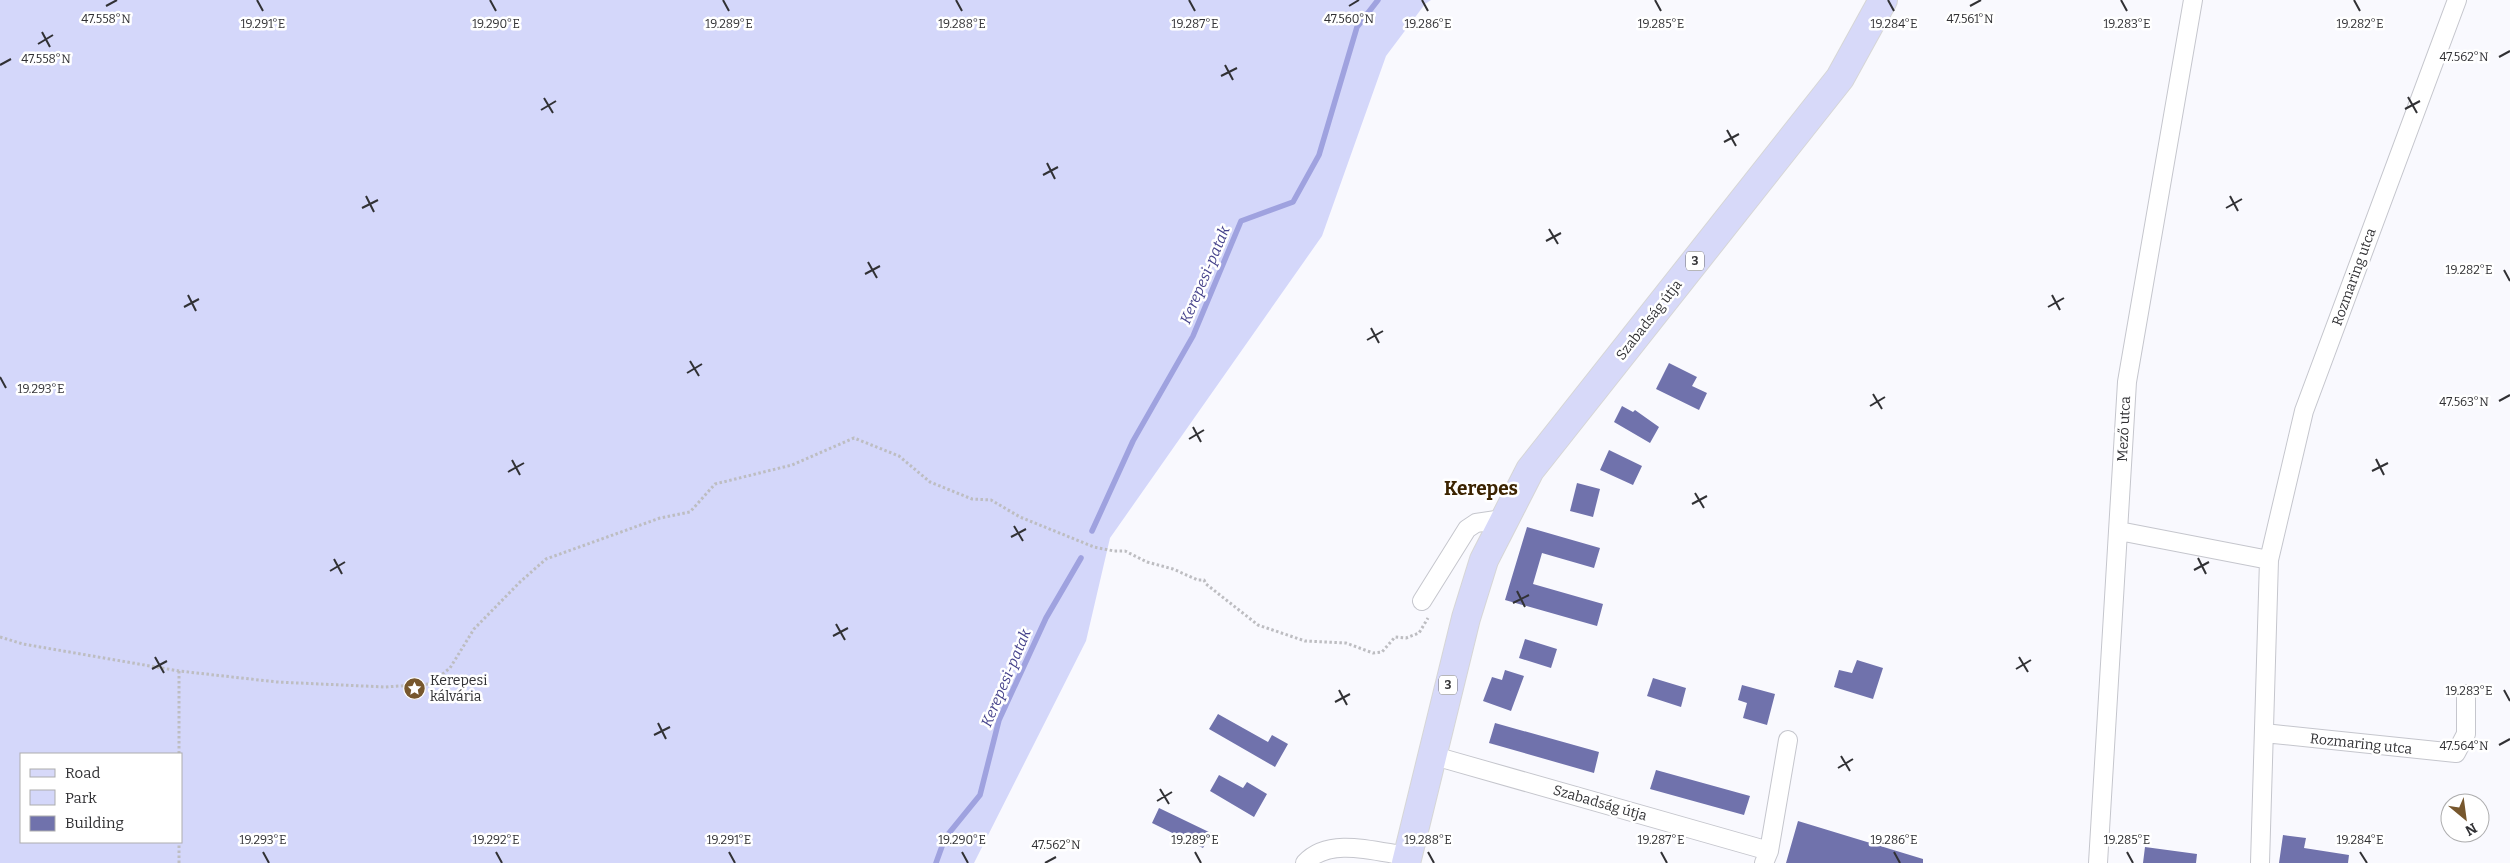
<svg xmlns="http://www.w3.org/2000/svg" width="2510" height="863" viewBox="0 0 2510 863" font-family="Bitter,serif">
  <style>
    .green { fill: #d4d7fa; fill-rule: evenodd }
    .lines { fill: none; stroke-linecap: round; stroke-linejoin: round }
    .stream { stroke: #9fa2df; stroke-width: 5.5 }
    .building { fill: #7072ac }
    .minor-casing { stroke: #c5c6cd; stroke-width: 20 }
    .primary-casing { stroke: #d6d6d6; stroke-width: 30 }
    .path { stroke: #bdbdc1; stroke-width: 3; stroke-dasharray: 2.5 2.5; stroke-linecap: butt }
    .minor { stroke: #fff; stroke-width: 18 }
    .primary { stroke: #d7d9f9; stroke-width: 28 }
    .ticks { fill: none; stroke: #313134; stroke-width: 2 }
    .labels { text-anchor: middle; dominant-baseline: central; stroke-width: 5; stroke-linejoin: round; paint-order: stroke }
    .shield { fill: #fff; stroke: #6f6f71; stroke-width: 1 }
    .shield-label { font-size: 12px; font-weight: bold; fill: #313134 }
    .street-label { font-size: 14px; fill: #313134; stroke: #fff }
    .poi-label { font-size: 14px; fill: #313134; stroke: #fff; text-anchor: start }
    .water-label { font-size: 15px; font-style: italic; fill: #45428b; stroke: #fff }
    .district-label { font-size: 19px; font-weight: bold; fill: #3c2401; stroke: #fff }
    .ticks-label { font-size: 12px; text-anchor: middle; fill: #313134; stroke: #fff; stroke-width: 5; stroke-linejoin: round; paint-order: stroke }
  </style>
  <rect width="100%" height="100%" fill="#f9f9fe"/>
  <path class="green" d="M0,0h1431l-6,4 -39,52 -64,180 -212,302 -24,103 -112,222h-974zM21,754h160v88h-160z"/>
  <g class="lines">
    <path class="stream" d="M1092,531l41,-90 60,-105 48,-115 52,-19 26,-47 38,-128 21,-27
      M936,863l9,-25 35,-43 19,-75 47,-102 35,-60"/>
  </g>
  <path class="building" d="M1669,363l28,14 -5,9 15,7 -8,17 -43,-21z
    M1622,406l11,6 2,-2 24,17 -9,16 -36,-21z
    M1609,450l33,16 -9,19 -33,-15z
    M1577,483l23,6 -7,28 -23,-6z
    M1527,527l73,21 -6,20 -52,-15 -9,31 70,20 -6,22 -92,-26z
    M1525,639l32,10 -6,19 -32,-10z
    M1857,660l26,8 -10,31 -39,-12 5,-17 13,3z
    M1505,670l19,6 -13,35 -28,-10 9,-24 10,3z
    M1653,678l33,10 -5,19 -34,-11z
    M1742,685l33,9 -8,31 -24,-7 4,-15 -9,-3z
    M1218,714l50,28 4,-7 16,9 -13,23 -66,-38z
    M1495,723l104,29 -5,21 -105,-30z
    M1656,770l94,26 -6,19 -94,-26z
    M1219,775l24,13 4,-6 20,12 -13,23 -44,-26z
    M1159,808l52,25 -8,15 -51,-25z
    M1798,821l125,38v4h-137z
    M2283,835l23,3 -2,10 45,7 -1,8h-69z
    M2145,847l52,7 -1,9h-53z"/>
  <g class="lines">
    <defs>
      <path id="minor" d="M2119,531l150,29
        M1422,601l45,-72 9,-6 27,-4
        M2264,733l192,20 10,-19v-40
        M1431,755l338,96
        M1305,863c24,-27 72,-11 102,-7
        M1764,863l5,-12 19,-111
        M2098,863l29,-481 66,-382
        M2260,863l9,-303 35,-149 153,-411"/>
      <path id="primary" d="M1406,863l60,-245 18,-58 46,-90 310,-392 43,-78"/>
    </defs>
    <use href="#minor" class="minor-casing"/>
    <use href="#primary" class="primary-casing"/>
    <path class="path" d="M0,637l23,7 156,27 98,11 108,5 45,-3 20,-16 24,-39 46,-47 26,-23 114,-41 30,-6 25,-28 77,-19 62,-27 45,18 31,26 42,17 19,1 29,17 74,30 20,4h11l22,11 26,7 25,11h6l2,4 52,41 47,16 41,2 27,10 9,-1 13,-15 11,1 13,-5 9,-15
      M179,671v83
      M179,863v-21"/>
    <use href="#minor" class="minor"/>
    <use href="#primary" class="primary"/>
  </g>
  <path class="ticks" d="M257,0l6,11M490,0l6,11M723,0l6,11M956,0l6,11M1189,0l6,11M1422,0l6,11M1655,0l6,11M1888,0l6,11M2121,0l6,11M2354,0l6,11M106,6l11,-6M1349,6l10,-6M1970,6l11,-6M42,32l8,15M38,44l15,-9M2499,57l11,-6M0,65l11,-6M1225,65l8,15M1221,76l16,-8M2408,97l9,16M544,98l9,15M2405,109l15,-8M541,110l15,-9M1727,130l9,16M1724,142l15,-8M1047,163l8,16M1043,175l15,-8M366,196l8,16M2230,196l8,15M362,208l16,-8M2226,208l16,-9M1549,229l9,15M1546,241l15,-8M868,262l9,16M2504,270l6,11M865,274l15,-8M188,295l8,16M2052,295l8,15M184,307l15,-8M2048,307l16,-9M1371,328l8,15M1367,340l16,-9M690,361l9,15M687,373l15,-9M0,377l6,11M1873,394l9,15M2499,401l11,-6M1870,406l15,-9M1193,427l8,15M1189,439l15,-9M2376,459l8,16M512,460l8,15M2372,471l16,-8M508,472l16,-9M1695,493l9,15M1692,504l15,-8M1014,526l9,15M1011,537l15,-8M2198,558l8,16M334,559l8,15M2194,570l15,-8M330,571l15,-9M1517,591l8,16M1513,603l16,-8M836,624l9,16M833,636l15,-8M155,657l9,16M2019,657l9,15M152,669l15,-8M2016,669l15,-9M1339,690l8,15M2504,690l6,11M1335,702l15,-8M658,723l8,16M654,735l16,-8M2499,745l11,-6M1841,756l9,15M1838,768l15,-9M1160,789l9,15M1157,801l15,-9M263,852l6,11M496,852l6,11M729,852l6,11M962,852l6,11M1195,852l6,11M1428,852l6,11M1661,852l6,11M1894,852l6,11M2127,852l6,11M2360,852l7,11M1045,863l11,-6"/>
  <defs>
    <symbol id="sight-disc" viewBox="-11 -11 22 22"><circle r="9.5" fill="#77572d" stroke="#fff"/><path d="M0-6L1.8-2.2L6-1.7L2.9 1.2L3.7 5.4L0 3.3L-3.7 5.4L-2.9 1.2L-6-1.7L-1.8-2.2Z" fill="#fff"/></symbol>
  </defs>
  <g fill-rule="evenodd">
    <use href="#sight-disc" x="402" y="676" width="25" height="25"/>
  </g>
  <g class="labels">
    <g class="shield">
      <rect x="1686" y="251.5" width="18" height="19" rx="4"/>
      <rect x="1439" y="675.5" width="18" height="19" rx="4"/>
    </g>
    <g class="shield-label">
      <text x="1695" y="261">3</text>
      <text x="1448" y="685">3</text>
    </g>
    <g class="street-label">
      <text transform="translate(2354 277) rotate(-70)">Rozmaring utca</text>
      <text transform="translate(1649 320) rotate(-52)">Szabadság útja</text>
      <text transform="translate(2124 429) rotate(-87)">Mező utca</text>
      <text transform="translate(2361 744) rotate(6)">Rozmaring utca</text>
      <text transform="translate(1600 803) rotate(16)">Szabadság útja</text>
    </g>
    <g class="poi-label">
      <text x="430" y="680">Kerepesi<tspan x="430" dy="16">kálvária</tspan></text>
    </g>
    <g class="water-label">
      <text transform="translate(1205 275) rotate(-67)">Kerepesi-patak</text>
      <text transform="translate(1006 678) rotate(-67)">Kerepesi-patak</text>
    </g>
    <g class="district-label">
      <text x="1481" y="488">Kerepes</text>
    </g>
  </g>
  <g class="ticks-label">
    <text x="106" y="23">47.558°N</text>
    <text x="1349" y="23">47.560°N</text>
    <text x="1970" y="23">47.561°N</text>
    <text x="263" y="28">19.291°E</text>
    <text x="496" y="28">19.290°E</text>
    <text x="729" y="28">19.289°E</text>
    <text x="962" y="28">19.288°E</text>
    <text x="1195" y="28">19.287°E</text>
    <text x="1428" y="28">19.286°E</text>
    <text x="1661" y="28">19.285°E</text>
    <text x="1894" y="28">19.284°E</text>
    <text x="2127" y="28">19.283°E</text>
    <text x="2360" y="28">19.282°E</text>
    <text x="2464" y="61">47.562°N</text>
    <text x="46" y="63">47.558°N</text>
    <text x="2469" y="274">19.282°E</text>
    <text x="41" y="393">19.293°E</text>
    <text x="2464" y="406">47.563°N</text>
    <text x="2469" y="695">19.283°E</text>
    <text x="2464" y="750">47.564°N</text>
    <text x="263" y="844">19.293°E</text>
    <text x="496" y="844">19.292°E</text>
    <text x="729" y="844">19.291°E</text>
    <text x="962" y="844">19.290°E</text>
    <text x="1195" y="844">19.289°E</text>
    <text x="1428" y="844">19.288°E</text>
    <text x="1661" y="844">19.287°E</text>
    <text x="1894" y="844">19.286°E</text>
    <text x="2127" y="844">19.285°E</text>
    <text x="2360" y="844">19.284°E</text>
    <text x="1056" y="849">47.562°N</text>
  </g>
  <rect x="20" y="753" width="162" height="90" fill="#ffffff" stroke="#adadae"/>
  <rect x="30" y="769" width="25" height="8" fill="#d7d9f9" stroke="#adadae"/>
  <text x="65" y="778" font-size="15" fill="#313134">Road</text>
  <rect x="30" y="790" width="25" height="15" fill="#d4d7fa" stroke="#adadae"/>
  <text x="65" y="803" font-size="15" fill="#313134">Park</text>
  <rect x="30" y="816" width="25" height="15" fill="#7072ac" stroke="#adadae"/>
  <text x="65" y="828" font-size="15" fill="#313134">Building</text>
  <g transform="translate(2465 818) rotate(151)"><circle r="24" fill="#ffffff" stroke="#adadae"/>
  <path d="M0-4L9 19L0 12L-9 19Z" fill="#77572d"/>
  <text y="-8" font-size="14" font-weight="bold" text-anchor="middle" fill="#313134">N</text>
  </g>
</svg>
